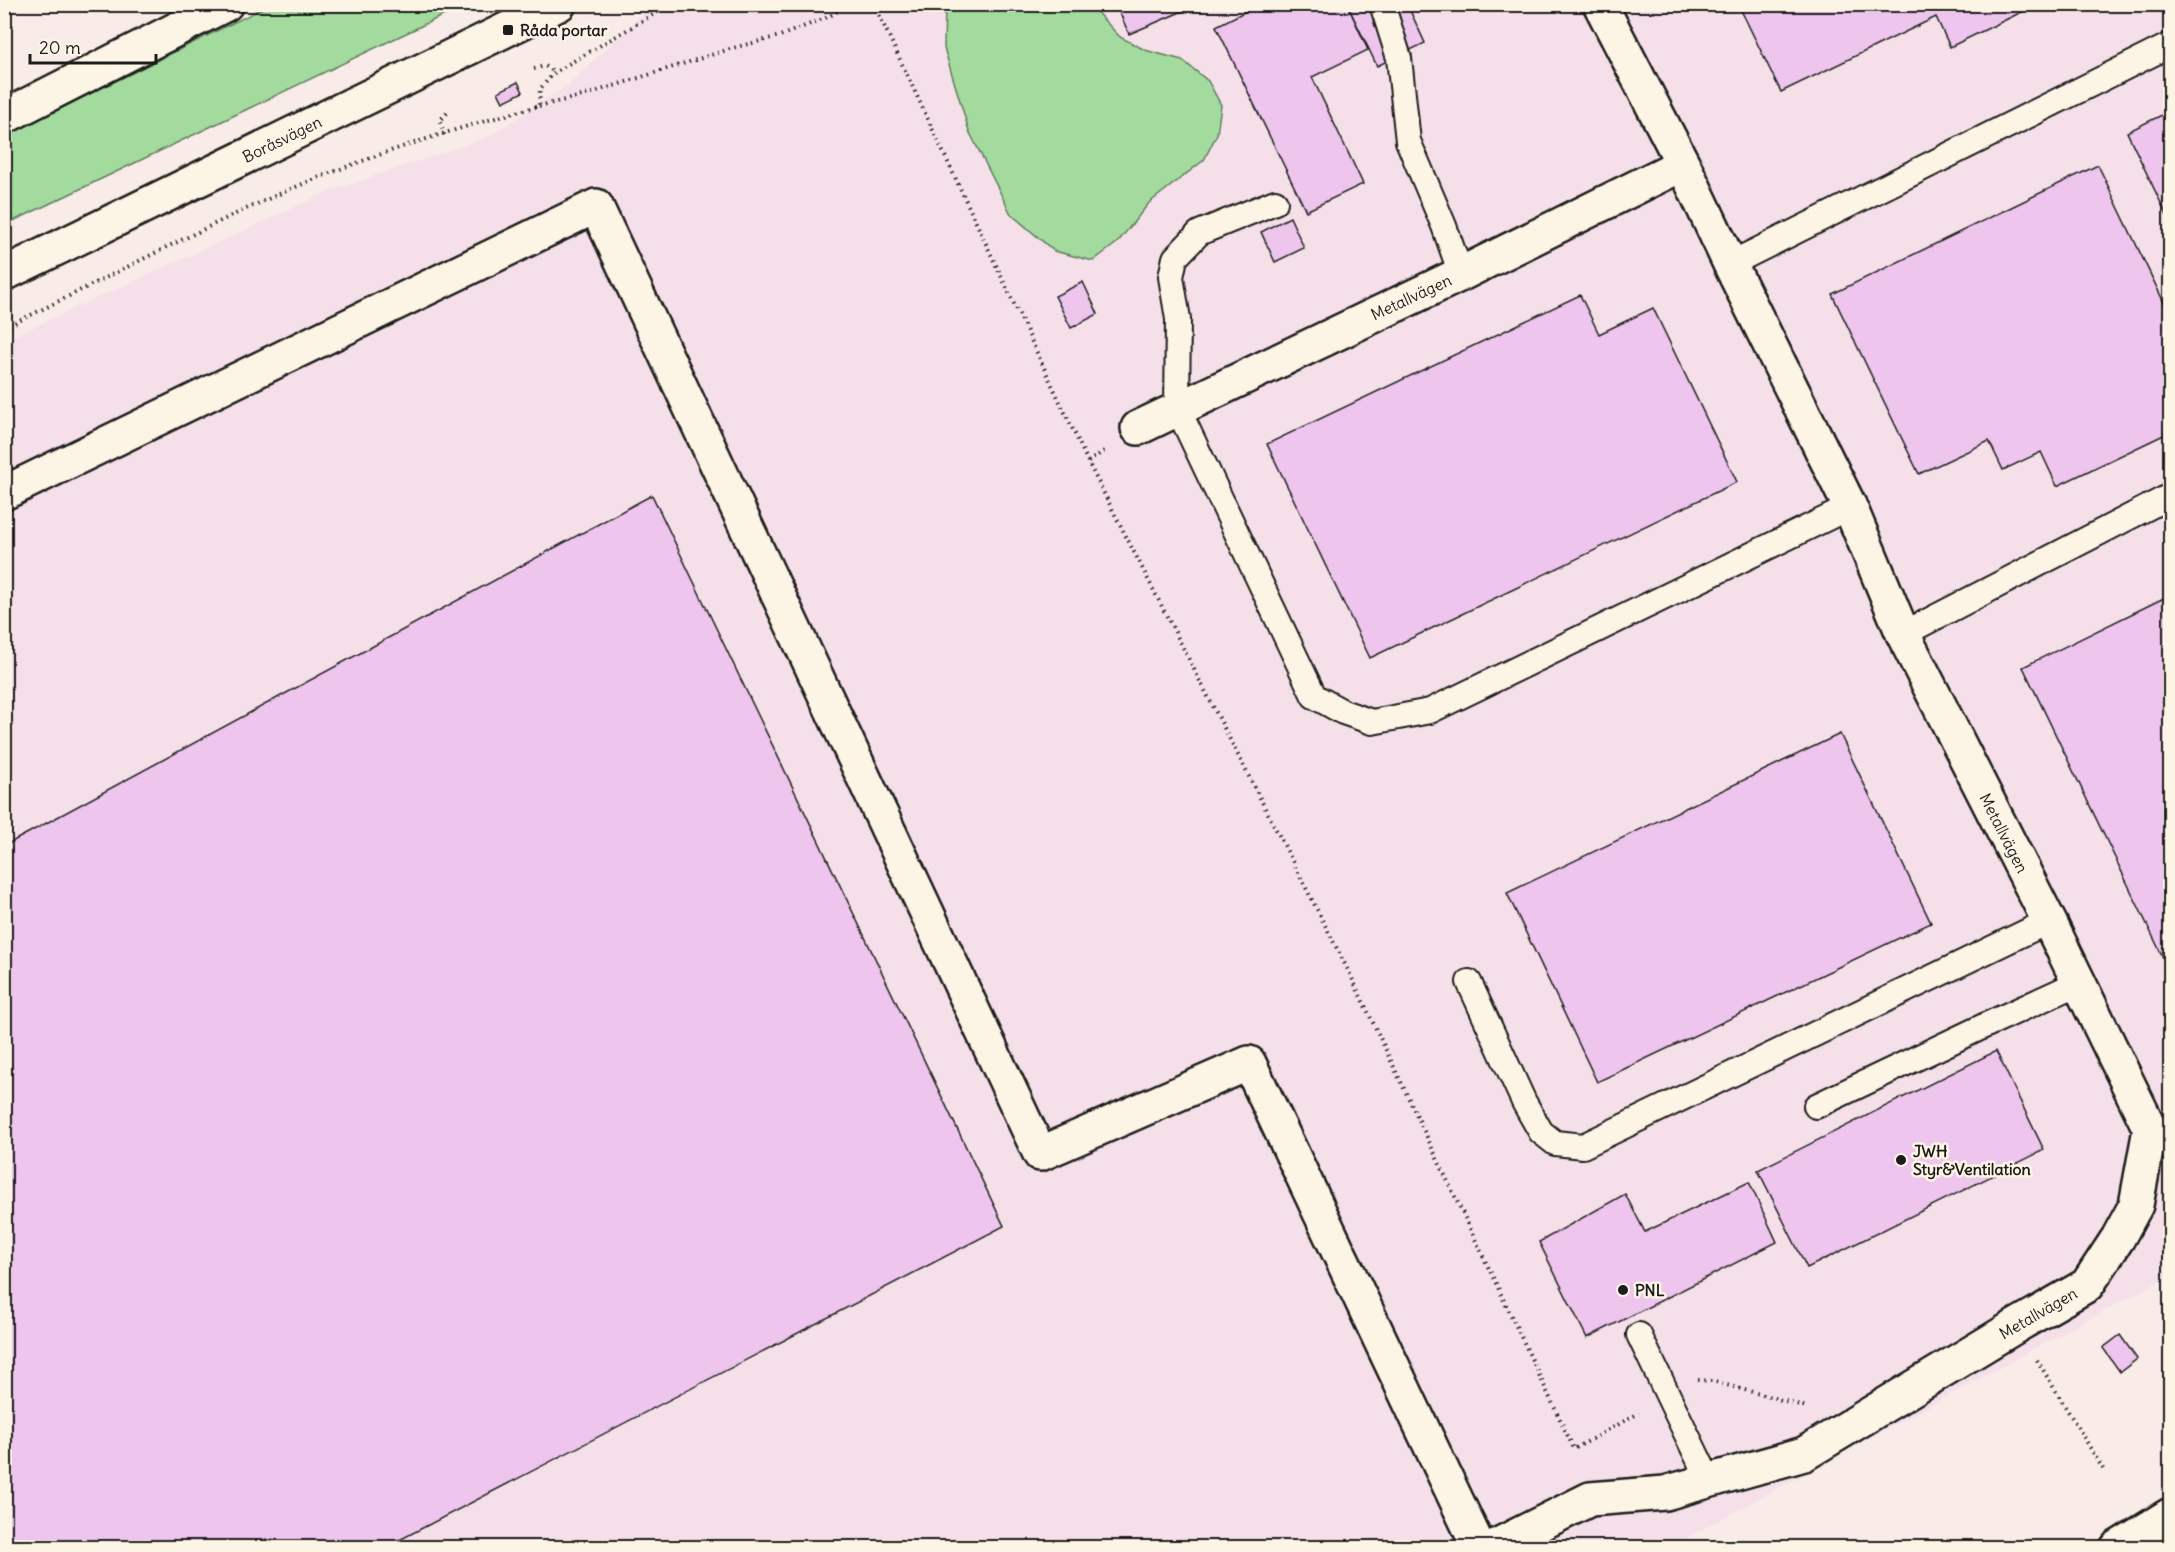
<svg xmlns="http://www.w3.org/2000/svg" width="2175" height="1552" viewBox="0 0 2175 1552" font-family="Delius,sans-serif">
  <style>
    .built { fill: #f5e0e9 }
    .green { fill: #a3da9e; stroke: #607b5d; stroke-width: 1.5 }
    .building { fill: #edc5ed; stroke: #1c1c1c; stroke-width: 1.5 }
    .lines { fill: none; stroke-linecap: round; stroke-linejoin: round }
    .lane-casing { stroke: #1c1c1c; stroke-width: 28 }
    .street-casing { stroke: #1c1c1c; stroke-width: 38 }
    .secondary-casing { stroke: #1c1c1c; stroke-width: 38 }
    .highway-casing { stroke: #1c1c1c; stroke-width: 38 }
    .path { stroke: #1c1c1c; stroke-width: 4; stroke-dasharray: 1.5 4.5; stroke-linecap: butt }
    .lane { stroke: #fcf5e5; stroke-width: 24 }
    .street { stroke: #fcf5e5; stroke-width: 33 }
    .secondary { stroke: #fcf5e5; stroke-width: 33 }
    .highway { stroke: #fcf5e5; stroke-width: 33 }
    .poi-dot { fill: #1c1c1c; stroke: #fcf5e5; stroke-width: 2 }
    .labels { text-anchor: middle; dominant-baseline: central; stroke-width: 5; stroke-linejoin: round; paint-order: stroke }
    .poi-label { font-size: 16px; font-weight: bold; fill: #1c1c1c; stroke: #fcf5e5; text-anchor: start }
    .street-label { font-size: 16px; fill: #1c1c1c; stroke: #fcf5e5 }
  </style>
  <rect width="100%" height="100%" fill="#f9ebe7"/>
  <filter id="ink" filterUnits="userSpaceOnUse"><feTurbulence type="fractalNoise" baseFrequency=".0167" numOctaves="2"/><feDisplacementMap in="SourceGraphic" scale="12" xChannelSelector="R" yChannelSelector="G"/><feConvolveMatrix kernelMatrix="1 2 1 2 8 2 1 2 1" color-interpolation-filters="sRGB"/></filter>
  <g filter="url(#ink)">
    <path class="built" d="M652,5h1518v1270l-500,272 -1665,1v-1208l325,-149 156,-53 81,-52z"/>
    <path class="green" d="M271,4l194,1 -460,220v-89z
      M945,5h145l30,32 25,13 37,10 26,21 13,24 -4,29 -13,26 -55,43 -31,39 -25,19 -39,-10 -43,-37 -42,-83 -25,-83z"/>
    <path class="building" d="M1116,4h72l2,4 -61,26z
      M1260,4h87l21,46 -56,27 51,107 -57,27 -90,-185z
      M1347,4h60l18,39 -48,23z
      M1738,4h300l-88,43 -14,-30 -155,75z
      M518,82l5,10 -20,10 -5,-10z
      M2170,111v111l-43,-90z
      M2098,165l72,150v117l-113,54 -16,-34 -38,18 -14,-29 -70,33 -87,-180z
      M1290,217l14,31 -29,14 -14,-30z
      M1083,282l15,32 -27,14 -16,-32z
      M1580,295l19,39 54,-26 84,174 -367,176 -103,-214z
      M652,495l352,731 -620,322h-380v-702z
      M2170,595v377l-147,-305z
      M1840,734l91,189 -334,159 -90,-189z
      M1996,1051l48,99 -237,118 -49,-98z
      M1749,1182l28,60 -190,96 -48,-96 86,-48 20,38z
      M2120,1335l17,24 -17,13 -17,-24z"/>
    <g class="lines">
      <defs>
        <path id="lane" d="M1382,4l17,54 9,83 36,85 17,48
          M1275,202l-76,31 -24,25 -4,19 7,42 -1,88 137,289 29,16 29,10 58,-11 420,-204
          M1730,264l440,-219
          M1903,634l267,-138
          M1469,982l55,120 17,30 14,11 28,3 466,-225
          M1816,1106l168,-80 94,-43
          M1639,1335l70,146"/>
        <path id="street" d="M4,117l222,-113
          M1138,428l323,-154 222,-110
          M4,493l592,-287 444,948 209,-91 230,485
          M1492,1548l98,-49 75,-6 139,-39 212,-128 71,-41 31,-47 18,-33 14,-76 -101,-208 -146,-287 -53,-127 -120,-243 -47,-100 -83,-160"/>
        <path id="secondary" d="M4,274l555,-270"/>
        <path id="highway" d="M2117,1548l53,-33"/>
      </defs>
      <use href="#lane" class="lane-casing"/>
      <use href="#street" class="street-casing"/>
      <use href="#secondary" class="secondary-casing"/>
      <use href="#highway" class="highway-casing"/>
      <path class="path" d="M874,4l214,458 263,514 223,473 65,-36
        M534,69l11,-3 10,6
        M539,106l43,-10 151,-48 47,-12 48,-19 21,-13
        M444,135l-4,-15 8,-8
        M4,328c85,-41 168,-85 253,-124 89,-41 188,-73 282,-98l1,-17 15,-17 116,-68
        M1088,462l19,-13
        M2037,1360l66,109
        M1698,1380l14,1 95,26"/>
      <use href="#lane" class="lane"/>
      <use href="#street" class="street"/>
      <use href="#secondary" class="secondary"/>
      <use href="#highway" class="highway"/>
    </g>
  </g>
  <g class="poi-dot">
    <rect x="502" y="24" width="12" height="12" rx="3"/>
    <circle cx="1901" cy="1160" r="6"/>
    <circle cx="1623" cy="1290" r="6"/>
  </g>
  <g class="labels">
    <g class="poi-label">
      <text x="520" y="30">Råda portar</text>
      <text x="1913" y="1151">JWH<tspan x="1913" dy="18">Styr&amp;Ventilation</tspan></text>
      <text x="1635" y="1290">PNL</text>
    </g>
    <g class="street-label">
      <text transform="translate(282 139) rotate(-26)">Boråsvägen</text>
      <text transform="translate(1411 297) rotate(-25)">Metallvägen</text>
      <text transform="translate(2004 833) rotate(63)">Metallvägen</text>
      <text transform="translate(2038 1313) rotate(-30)">Metallvägen</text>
    </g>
  </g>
  <rect width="2175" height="1552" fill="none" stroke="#fcf5e5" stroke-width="24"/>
  <rect x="12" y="12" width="2151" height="1528" fill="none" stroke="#1c1c1c" stroke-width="2" filter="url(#ink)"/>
  <path d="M30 54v9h126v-9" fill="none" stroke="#1c1c1c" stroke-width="3"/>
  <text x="39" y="54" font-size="18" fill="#1c1c1c" stroke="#fcf5e5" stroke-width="4.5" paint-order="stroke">20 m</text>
</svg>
